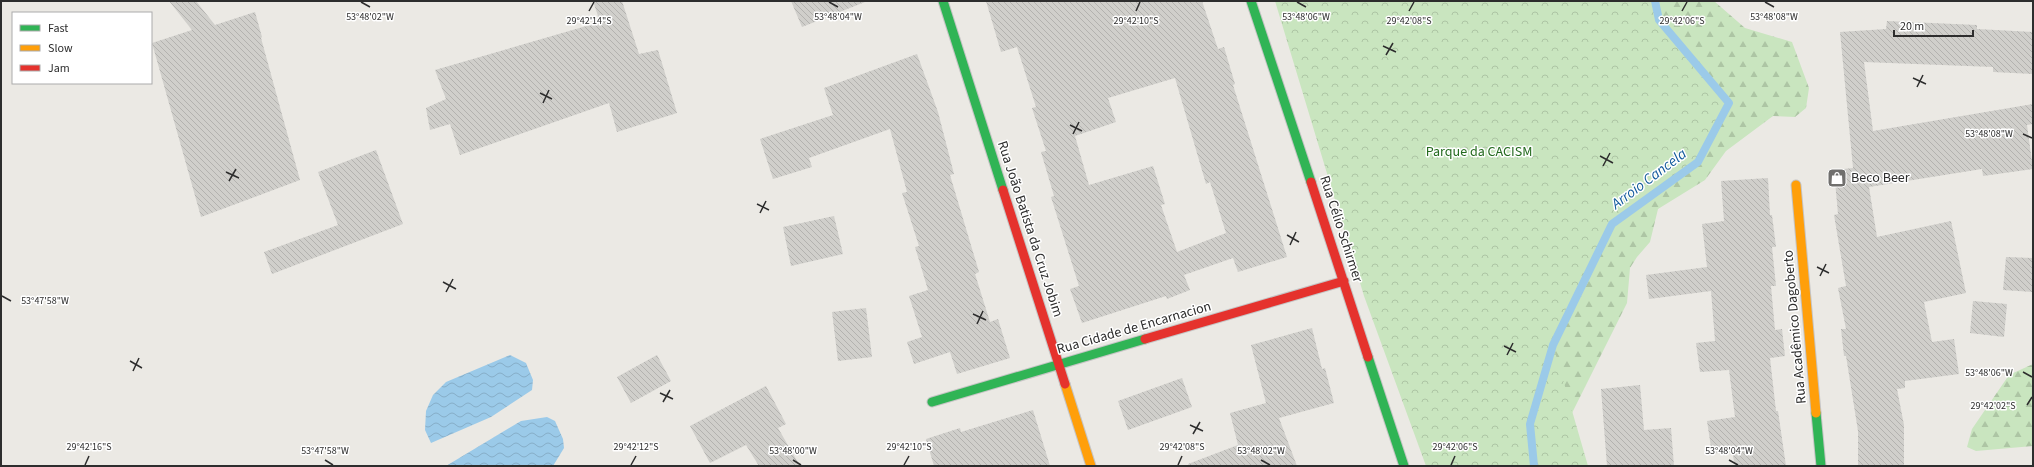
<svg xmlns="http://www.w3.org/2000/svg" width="2034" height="467" viewBox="0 0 2034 467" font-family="'Source Sans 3',sans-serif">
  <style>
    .forest { fill: url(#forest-firs) }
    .park { fill: url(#park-crowns) }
    .water { fill: url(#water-waves) }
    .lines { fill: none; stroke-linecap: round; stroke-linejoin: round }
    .stream { stroke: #9bcae9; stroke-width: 8 }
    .building { fill: url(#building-back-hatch); fill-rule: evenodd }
    .fast-casing { stroke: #c5c4c4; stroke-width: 11 }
    .slow-casing { stroke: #c5c4c4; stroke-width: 11 }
    .jam-casing { stroke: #c5c4c4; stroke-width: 11 }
    .fast { stroke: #30b455; stroke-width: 9 }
    .slow { stroke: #ff9f0a; stroke-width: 9 }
    .jam { stroke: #e5322d; stroke-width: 9 }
    .ticks { fill: none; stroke: #2d2d2d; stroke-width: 1.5 }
    .labels { text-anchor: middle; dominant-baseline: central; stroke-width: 3; stroke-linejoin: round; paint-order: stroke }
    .park-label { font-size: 14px; fill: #246a1e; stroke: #fff }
    .poi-label { font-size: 14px; fill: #2d2d2d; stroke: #fff; text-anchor: start }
    .street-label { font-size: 14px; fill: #2d2d2d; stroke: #fff }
    .water-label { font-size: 15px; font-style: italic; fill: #135a9c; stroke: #fff }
    .ticks-label { font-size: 10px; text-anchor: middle; fill: #2d2d2d; stroke: #fff; stroke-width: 3; stroke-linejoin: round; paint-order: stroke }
  </style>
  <defs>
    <pattern id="forest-firs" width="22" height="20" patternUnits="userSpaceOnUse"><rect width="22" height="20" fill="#c9e5bf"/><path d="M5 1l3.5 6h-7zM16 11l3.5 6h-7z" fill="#adc5a4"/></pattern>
    <pattern id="park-crowns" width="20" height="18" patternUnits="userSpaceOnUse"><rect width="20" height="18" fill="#c9e5bf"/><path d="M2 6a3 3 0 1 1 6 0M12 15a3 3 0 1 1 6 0" fill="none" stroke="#adc5a4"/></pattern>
    <pattern id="water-waves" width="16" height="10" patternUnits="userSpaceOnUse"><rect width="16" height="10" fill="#9bcae9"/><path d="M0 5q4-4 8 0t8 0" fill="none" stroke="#86aec8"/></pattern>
    <pattern id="building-back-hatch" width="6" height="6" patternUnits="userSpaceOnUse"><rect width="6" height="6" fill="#d0cfcb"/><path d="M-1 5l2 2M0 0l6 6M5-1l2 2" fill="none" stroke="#b3b2af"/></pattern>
  </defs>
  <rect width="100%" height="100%" fill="#ebe9e4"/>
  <path class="forest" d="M1622,1h92l31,27 47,14 17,46 -3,20 -11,9 -22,-1 -47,35 -21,29 -47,29 -8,33 -13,15 -7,11 -3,35 -66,132 -139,-102z
    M2033,364v82l-57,5 -9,-4 5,-18 37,-54z"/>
  <path class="park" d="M1275,1h380l4,19 70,83 -31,59 -86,62 -59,121 35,121h-162l-62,-170z"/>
  <path class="water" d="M510,355l16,8 7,17 -1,10 -41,27 -60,26 -6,-13 1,-19 7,-16 13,-13z
    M547,417l8,4 8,18 1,9 -11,18h-107l75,-45z"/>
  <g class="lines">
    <path class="stream" d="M1534,466l-4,-42 23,-79 59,-121 86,-62 31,-59 -70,-83 -4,-19"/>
  </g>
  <path class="building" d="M169,1h27l19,24 40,-13 7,25 -1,1 39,142 -99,37 -49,-174 40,-13z
    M593,1h29l17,53 19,-4 19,63 -60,19 -8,-29 -149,52 -10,-31 -20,6 -4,-22 20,-9 -11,-29 165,-48z
    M791,1h74v1l-63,25z
    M986,1h216l16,48 6,-2 11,37 -2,1 54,172 -49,15 -5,-14 -49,17 6,15 -23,9 -1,-3 -84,27 -12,-34 9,-3 -28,-89 3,-1 -13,-44 5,-1 -14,-43 4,-1 -19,-60 -16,5zM1175,78l31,106 4,-2 16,51 -49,19 -16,-47 4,-1 -12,-38 -64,19 -14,-49 41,-14 -8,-24z
    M1887,21l90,4v4l56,3v42l-40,-2v-5l-129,-5 9,69 160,-27v20l-6,1 6,44 -50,7 -1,-7 -113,18 8,50 74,-16 15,72 -42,9 8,40 22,-3 5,35 -54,7v7l-8,1 7,36v41h-46v-35l-12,-75h-2l-3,-27h5l-8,-41 8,-2 -12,-71 4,-1 -4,-44 19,-2 -13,-136 46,-3z
    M917,54l21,58 16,62 -4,1 29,97 -4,2 15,48 8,-3 12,39 -53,16 -7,-22 -36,12 -7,-22 15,-5 -13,-41 19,-6 -13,-43 4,-1 -17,-53 5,-1 -17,-63 -81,29 3,9 -39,12 -13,-40 73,-24 -9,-27z
    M376,150l27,74 -131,50 -8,-22 74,-27 -20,-53z
    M1768,178l2,37h2l4,32h-4l4,39h-5l4,44 7,-1 3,27 -15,2 6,53h2l8,55h-51l-3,-15 -20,3 -5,-33 28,-4 -6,-47 -29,2 -4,-29 19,-2 -4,-50 -62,8 -3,-24 61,-8 -5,-43 22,-3 -3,-40z
    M834,216l9,38 -52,12 -8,-39z
    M2006,257l27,1v34l-30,-2z
    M1973,301l34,3 -3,33 -34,-4z
    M866,308l6,49 -34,4 -6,-49z
    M1312,328l10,41 3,-1 9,35 -55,15 18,48h-108l-1,-2 50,-19 -8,-32 36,-10 -15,-58z
    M657,355l14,26 -40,22 -14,-26z
    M1182,378l10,29 -64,23 -10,-29z
    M1640,385l4,45 27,-2 3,38h-67l-6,-77z
    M766,386l20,38 -8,4 22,38h-41l-13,-21 -36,18 -20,-37z
    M1033,410l17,56h-116l-8,-27 34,-11 1,4z"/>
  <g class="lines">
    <defs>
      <path id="fast" d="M943,1l60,189
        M1251,1l60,181
        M1368,357l36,109
        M932,402l213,-63
        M1816,413l5,53"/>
      <path id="slow" d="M1796,185l20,228
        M1065,384l26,82"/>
      <path id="jam" d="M1311,182l57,175
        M1003,190l62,194
        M1145,339l199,-58"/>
    </defs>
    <use href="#fast" class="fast-casing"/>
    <use href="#slow" class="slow-casing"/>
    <use href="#jam" class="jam-casing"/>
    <use href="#fast" class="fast"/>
    <use href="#slow" class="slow"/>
    <use href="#jam" class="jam"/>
  </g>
  <path class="ticks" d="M361,2l9,5M829,2l9,5M1297,2l9,5M1765,2l9,5M589,11l5,-9M1136,11l4,-9M1409,11l5,-9M1682,11l5,-9M1383,46l13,6M1386,55l7,-12M1913,78l13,6M1917,87l6,-12M540,93l12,6M543,103l6,-13M1070,125l12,6M1073,134l6,-12M2023,134l9,4M1600,156l13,7M1603,166l7,-13M226,172l13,6M229,181l7,-12M757,204l12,6M760,213l6,-12M1287,235l12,7M1290,245l6,-13M1817,267l12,6M1820,276l6,-12M443,282l13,7M446,292l7,-13M2,296l9,5M973,314l13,6M977,324l6,-13M1504,346l12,6M1507,355l6,-12M130,361l12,7M133,371l6,-13M2023,372l9,5M660,393l13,6M663,402l7,-12M2027,405l5,-8M1190,425l13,6M1193,434l7,-12M325,460l8,5M793,460l8,5M1261,460l9,5M1729,460l9,5M85,465l4,-9M631,465l5,-9M904,465l5,-9M1178,465l4,-9M1451,465l4,-9"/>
  <defs>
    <symbol id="shop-square" viewBox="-11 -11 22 22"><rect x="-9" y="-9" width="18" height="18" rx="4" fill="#706f6d" stroke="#fff"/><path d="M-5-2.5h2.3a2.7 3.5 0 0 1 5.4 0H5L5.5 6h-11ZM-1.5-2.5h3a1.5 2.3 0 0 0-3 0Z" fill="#fff"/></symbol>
  </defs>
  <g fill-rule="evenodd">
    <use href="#shop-square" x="1826" y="167" width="22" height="22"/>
  </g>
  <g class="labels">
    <g class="park-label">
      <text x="1479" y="152">Parque da CACISM</text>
    </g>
    <g class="poi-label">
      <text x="1851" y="178">Beco Beer</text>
    </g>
    <g class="street-label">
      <text transform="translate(1030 229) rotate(72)">Rua João Batista da Cruz Jobim</text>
      <text transform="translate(1341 229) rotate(72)">Rua Célio Schirmer</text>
      <text transform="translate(1795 327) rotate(-95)">Rua Acadêmico Dagoberto</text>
      <text transform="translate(1134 328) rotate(-16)">Rua Cidade de Encarnacion</text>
    </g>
    <g class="water-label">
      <text transform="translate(1649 179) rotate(-37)">Arroio Cancela</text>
    </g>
  </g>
  <g class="ticks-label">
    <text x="370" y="20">53°48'02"W</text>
    <text x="838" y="20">53°48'04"W</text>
    <text x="1306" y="20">53°48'06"W</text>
    <text x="1774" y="20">53°48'08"W</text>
    <text x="589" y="24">29°42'14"S</text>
    <text x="1136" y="24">29°42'10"S</text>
    <text x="1409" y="24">29°42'08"S</text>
    <text x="1682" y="24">29°42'06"S</text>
    <text x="1989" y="137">53°48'08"W</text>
    <text x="45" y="304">53°47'58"W</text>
    <text x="1989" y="376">53°48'06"W</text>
    <text x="1993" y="409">29°42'02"S</text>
    <text x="89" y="450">29°42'16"S</text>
    <text x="636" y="450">29°42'12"S</text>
    <text x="909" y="450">29°42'10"S</text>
    <text x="1182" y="450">29°42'08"S</text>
    <text x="1455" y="450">29°42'06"S</text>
    <text x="325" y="454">53°47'58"W</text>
    <text x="793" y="454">53°48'00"W</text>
    <text x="1261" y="454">53°48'02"W</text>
    <text x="1729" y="454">53°48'04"W</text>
  </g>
  <rect width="2034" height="467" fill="none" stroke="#2d2d2d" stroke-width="4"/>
  <rect x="12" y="12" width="140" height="72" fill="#ffffff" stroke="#ababab"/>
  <rect x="20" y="25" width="20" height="6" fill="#30b455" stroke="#ababab"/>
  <text x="48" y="32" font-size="12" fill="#2d2d2d">Fast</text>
  <rect x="20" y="45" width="20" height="6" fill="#ff9f0a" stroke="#ababab"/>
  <text x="48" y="52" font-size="12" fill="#2d2d2d">Slow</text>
  <rect x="20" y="65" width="20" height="6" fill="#e5322d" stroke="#ababab"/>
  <text x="48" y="72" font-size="12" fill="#2d2d2d">Jam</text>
  <path d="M1894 30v6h79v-6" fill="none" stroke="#2d2d2d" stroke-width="2"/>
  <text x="1900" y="30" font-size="12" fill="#2d2d2d" stroke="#ffffff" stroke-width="3" paint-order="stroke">20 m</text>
</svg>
